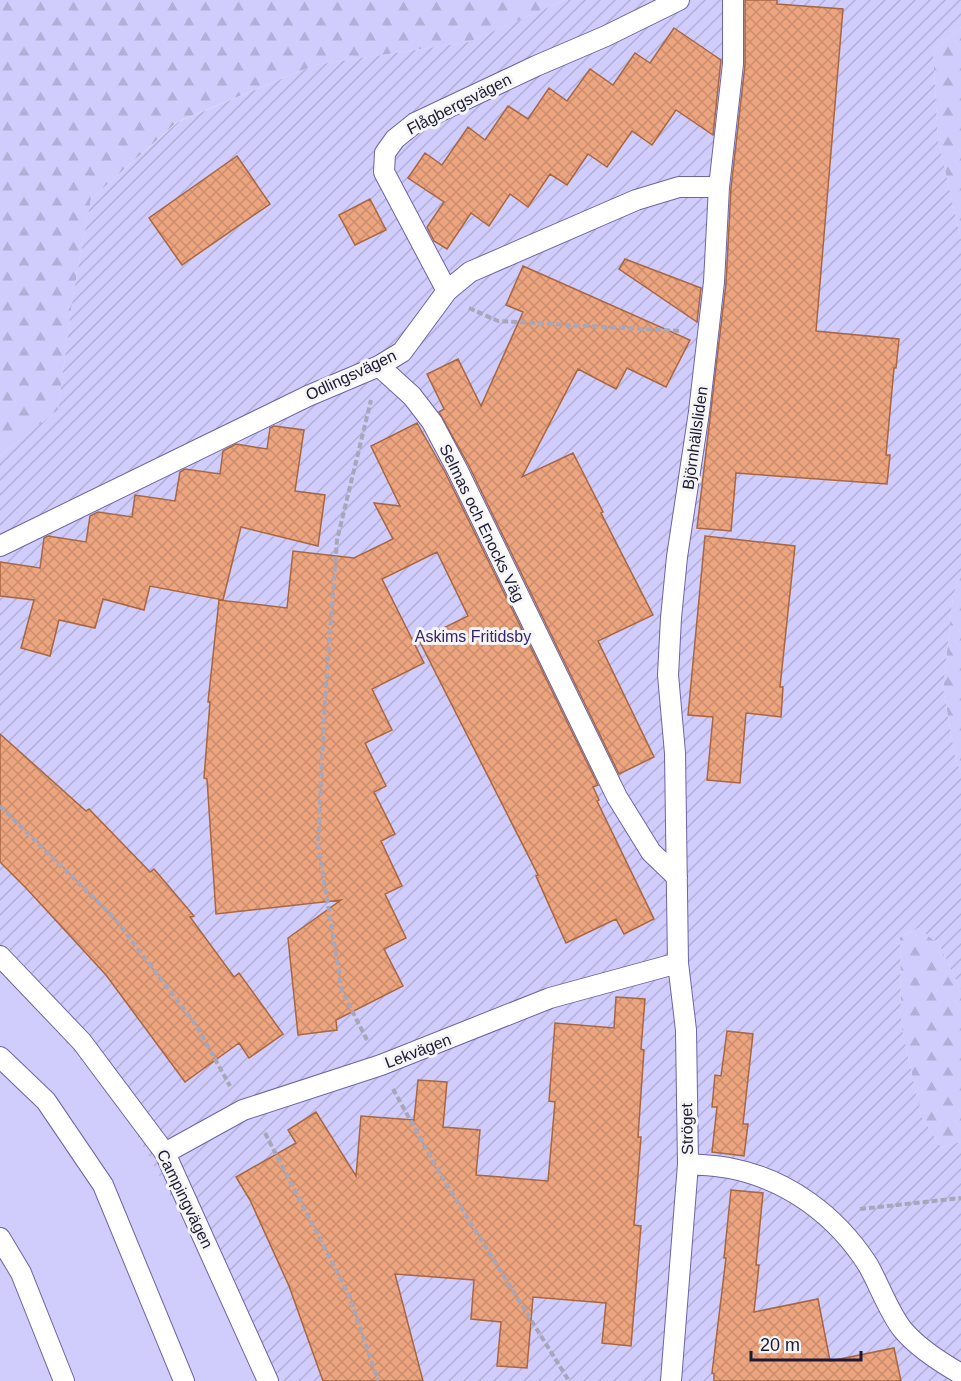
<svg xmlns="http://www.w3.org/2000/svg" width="961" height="1381" viewBox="0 0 961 1381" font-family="Arial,sans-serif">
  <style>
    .forest { fill: url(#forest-firs) }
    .park { fill: #d0ccfc }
    .garden { fill: url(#garden-furrows) }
    .building { fill: url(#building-cross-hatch); stroke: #a86641; stroke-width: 1.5 }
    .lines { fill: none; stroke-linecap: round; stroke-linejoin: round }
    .service-casing { stroke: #6d64a4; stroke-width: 22 }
    .path { stroke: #a8a6b8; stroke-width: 4; stroke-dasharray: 6 3; stroke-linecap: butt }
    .service { stroke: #fff; stroke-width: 20 }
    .labels { text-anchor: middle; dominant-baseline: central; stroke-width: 6; stroke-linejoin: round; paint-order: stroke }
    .street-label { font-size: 16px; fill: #1d1933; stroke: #f5f5f5 }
    .park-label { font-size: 16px; fill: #37246f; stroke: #f5f5f5 }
  </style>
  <defs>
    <pattern id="forest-firs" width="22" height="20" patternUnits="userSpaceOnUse" patternTransform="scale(1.5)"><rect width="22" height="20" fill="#d0ccfc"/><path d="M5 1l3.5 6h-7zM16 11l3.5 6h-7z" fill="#b2afd8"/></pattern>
    <pattern id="garden-furrows" width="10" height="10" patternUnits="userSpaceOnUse" patternTransform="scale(1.5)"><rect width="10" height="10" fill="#d0ccfc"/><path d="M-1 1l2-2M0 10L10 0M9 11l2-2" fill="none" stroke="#b2afd8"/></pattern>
    <pattern id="building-cross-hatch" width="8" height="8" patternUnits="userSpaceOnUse" patternTransform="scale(1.5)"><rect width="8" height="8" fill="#eca57e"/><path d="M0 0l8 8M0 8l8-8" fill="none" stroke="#ca8d6d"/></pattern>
  </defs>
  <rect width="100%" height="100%" fill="#e7e6f5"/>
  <path class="forest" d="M0,0h565l-96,42 -154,23 -138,57 -86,77 -18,97 -15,114 -58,46z
    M961,27v213l-23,-100 -5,-89z
    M961,572v201l-6,-16 -12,-69 10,-92z
    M918,928l21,16 22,46v152l-20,5 -20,-31 -20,-92 -1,-87z"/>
  <path class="park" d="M0,972l26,24 96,112 131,238 12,35h-265z"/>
  <path class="garden" d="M565,0h396v27l-28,24 5,89 23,100v332l-8,24 -10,92 12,69 6,16v217l-22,-46 -21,-16 -18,9 1,87 20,92 20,31 20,-5v239h-696l-12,-35 -131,-238 -96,-112 -26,-24v-516l58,-46 15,-114 18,-97 87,-77 137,-57 154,-23z"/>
  <path class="building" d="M745,0h32v4l66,5 -27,322 83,8 -3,29h-2l-8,87h4l-3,29 -151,-11 -5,58 -34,-3 29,-245 5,-95 14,-123z
    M674,28l47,32 -8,75 -37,-25 -24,35 -20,-14 -25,36 -19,-13 -21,31 -17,-11 -22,33 -18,-13 -21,32 -18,-13 -24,36 -13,-8 -7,-14 17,-25 -36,-24 17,-25 17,12 26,-38 17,13 23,-34 20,13 21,-31 18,13 23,-32 23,16 22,-32 15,10z
    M237,156l33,48 -88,61 -33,-47z
    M370,199l16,31 -31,15 -16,-30z
    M625,259l76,29 -4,34 -78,-53z
    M523,266l167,74 -24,47 -39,-19 -11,21 -38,-20 -56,108 51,-24 30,59 -2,1 52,102 -55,26 56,116 -35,17 -151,-310 -29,-52 5,-3 -17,-35 31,-15 23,47 42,-94 -17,-7z
    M417,423l29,51 152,311 -5,2 6,13 -2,1 57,118 -30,15 -8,-15 -50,24 -30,-67 2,-1 -119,-235 49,-24 -31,-64 -55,27 42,84 -52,26 20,41 -27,13 21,43 -12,6 21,42 -14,7 21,45 -17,8 21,44 -22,11 19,37 -67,34 1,10 -39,5 -10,-97 53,-38 -125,14 -9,-135 -3,-1 6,-76h-2l11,-102 68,8 6,-57 61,7 39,-19 -19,-36 26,3 -29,-60z
    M274,426l30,4 -9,61 30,4 -7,51 -77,-19 -18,73 -73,-14 -6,24 -41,-11 -8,29 -36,-8 -9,36 -29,-8 13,-48 -34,-4v-34l40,6 4,-30 4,-2 38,6 4,-26 8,-4 34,5 3,-22 40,6 5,-29 5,-3 35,5 3,-23 13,-7 31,5 3,-21z
    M705,536l90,10 -15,141h3l-2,30 -35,-4 -6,70 -33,-3 6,-63 -25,-2z
    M0,734l86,77 3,-2 61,63 4,-3 40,47 -4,1 44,60 5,-4 44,61 -34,24 -10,-15 -54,39 -79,-107 -80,-87 -26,-26z
    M616,997l29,2 -4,50 3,1 -6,87h3l-7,88 7,1 -10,120 -29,-3 4,-40 -73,-6 -6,71 -30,-2 4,-44 -30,-3 3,-39 -79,-6 28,107h-100l-34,-95 -39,-86 -14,-23 60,-34 -8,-13 28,-18 40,64 5,-60 53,4 4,-40 29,2 -4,45 37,3 -4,45 72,6 7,-79 -6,-1 6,-78 59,5z
    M727,1031l26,3 -10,90h5l-4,32 -32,-4 5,-45h-5l3,-32 6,1z
    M731,1190l32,3 -7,72h3l-5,47 64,-13 12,62 64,-13 7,33h-187v-7l-2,-1 14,-115h-2z"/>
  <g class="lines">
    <defs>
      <path id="service" d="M447,291l-63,-119 1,-19 10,-14 20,-16 121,-57 70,-30 73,-36
        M379,366l33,30 20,26 25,47 160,328 34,55 26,25
        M0,546l308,-150 71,-30 23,-14 45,-61 23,-19 166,-72 43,-13h40
        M0,956l82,86 83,111 103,228
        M0,1057l46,44 57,84 81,196
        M165,1153l78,-43 138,-45 169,-67 128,-35
        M688,1164c13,1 27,1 41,4 58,11 107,47 139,97 11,19 21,48 35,65 15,18 37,32 58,44
        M0,1238l21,35 43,108
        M671,1381l17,-217 -2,-134 -8,-67 -3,-210 -7,-78 3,-57 6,-61 22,-145 15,-130 5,-95 14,-123v-64"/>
    </defs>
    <use href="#service" class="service-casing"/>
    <path class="path" d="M469,308l29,13 182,10
      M0,806l115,113 81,106 34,61
      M367,1040l-25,-49 -24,-147 7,-144 12,-160 34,-140
      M393,1089l46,83 130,209
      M265,1133l84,162 29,86
      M860,1209l101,-11"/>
    <use href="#service" class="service"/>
  </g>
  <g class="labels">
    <g class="street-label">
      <text transform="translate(459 104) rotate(-27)">Flågbergsvägen</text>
      <text transform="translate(351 375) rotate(-25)">Odlingsvägen</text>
      <text transform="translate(695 438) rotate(-82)">Björnhällsliden</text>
      <text transform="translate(482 523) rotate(64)">Selmas och Enocks Väg</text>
      <text transform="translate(418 1051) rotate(-21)">Lekvägen</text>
      <text transform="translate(687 1129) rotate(-91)">Ströget</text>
      <text transform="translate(185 1199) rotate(64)">Campingvägen</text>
    </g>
    <g class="park-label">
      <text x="473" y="636">Askims Fritidsby</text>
    </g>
  </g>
  <path d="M751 1351v9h110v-9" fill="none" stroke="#1d1933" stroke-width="3"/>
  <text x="760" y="1351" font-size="18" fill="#1d1933" stroke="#f5f5f5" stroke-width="4.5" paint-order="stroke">20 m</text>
</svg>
